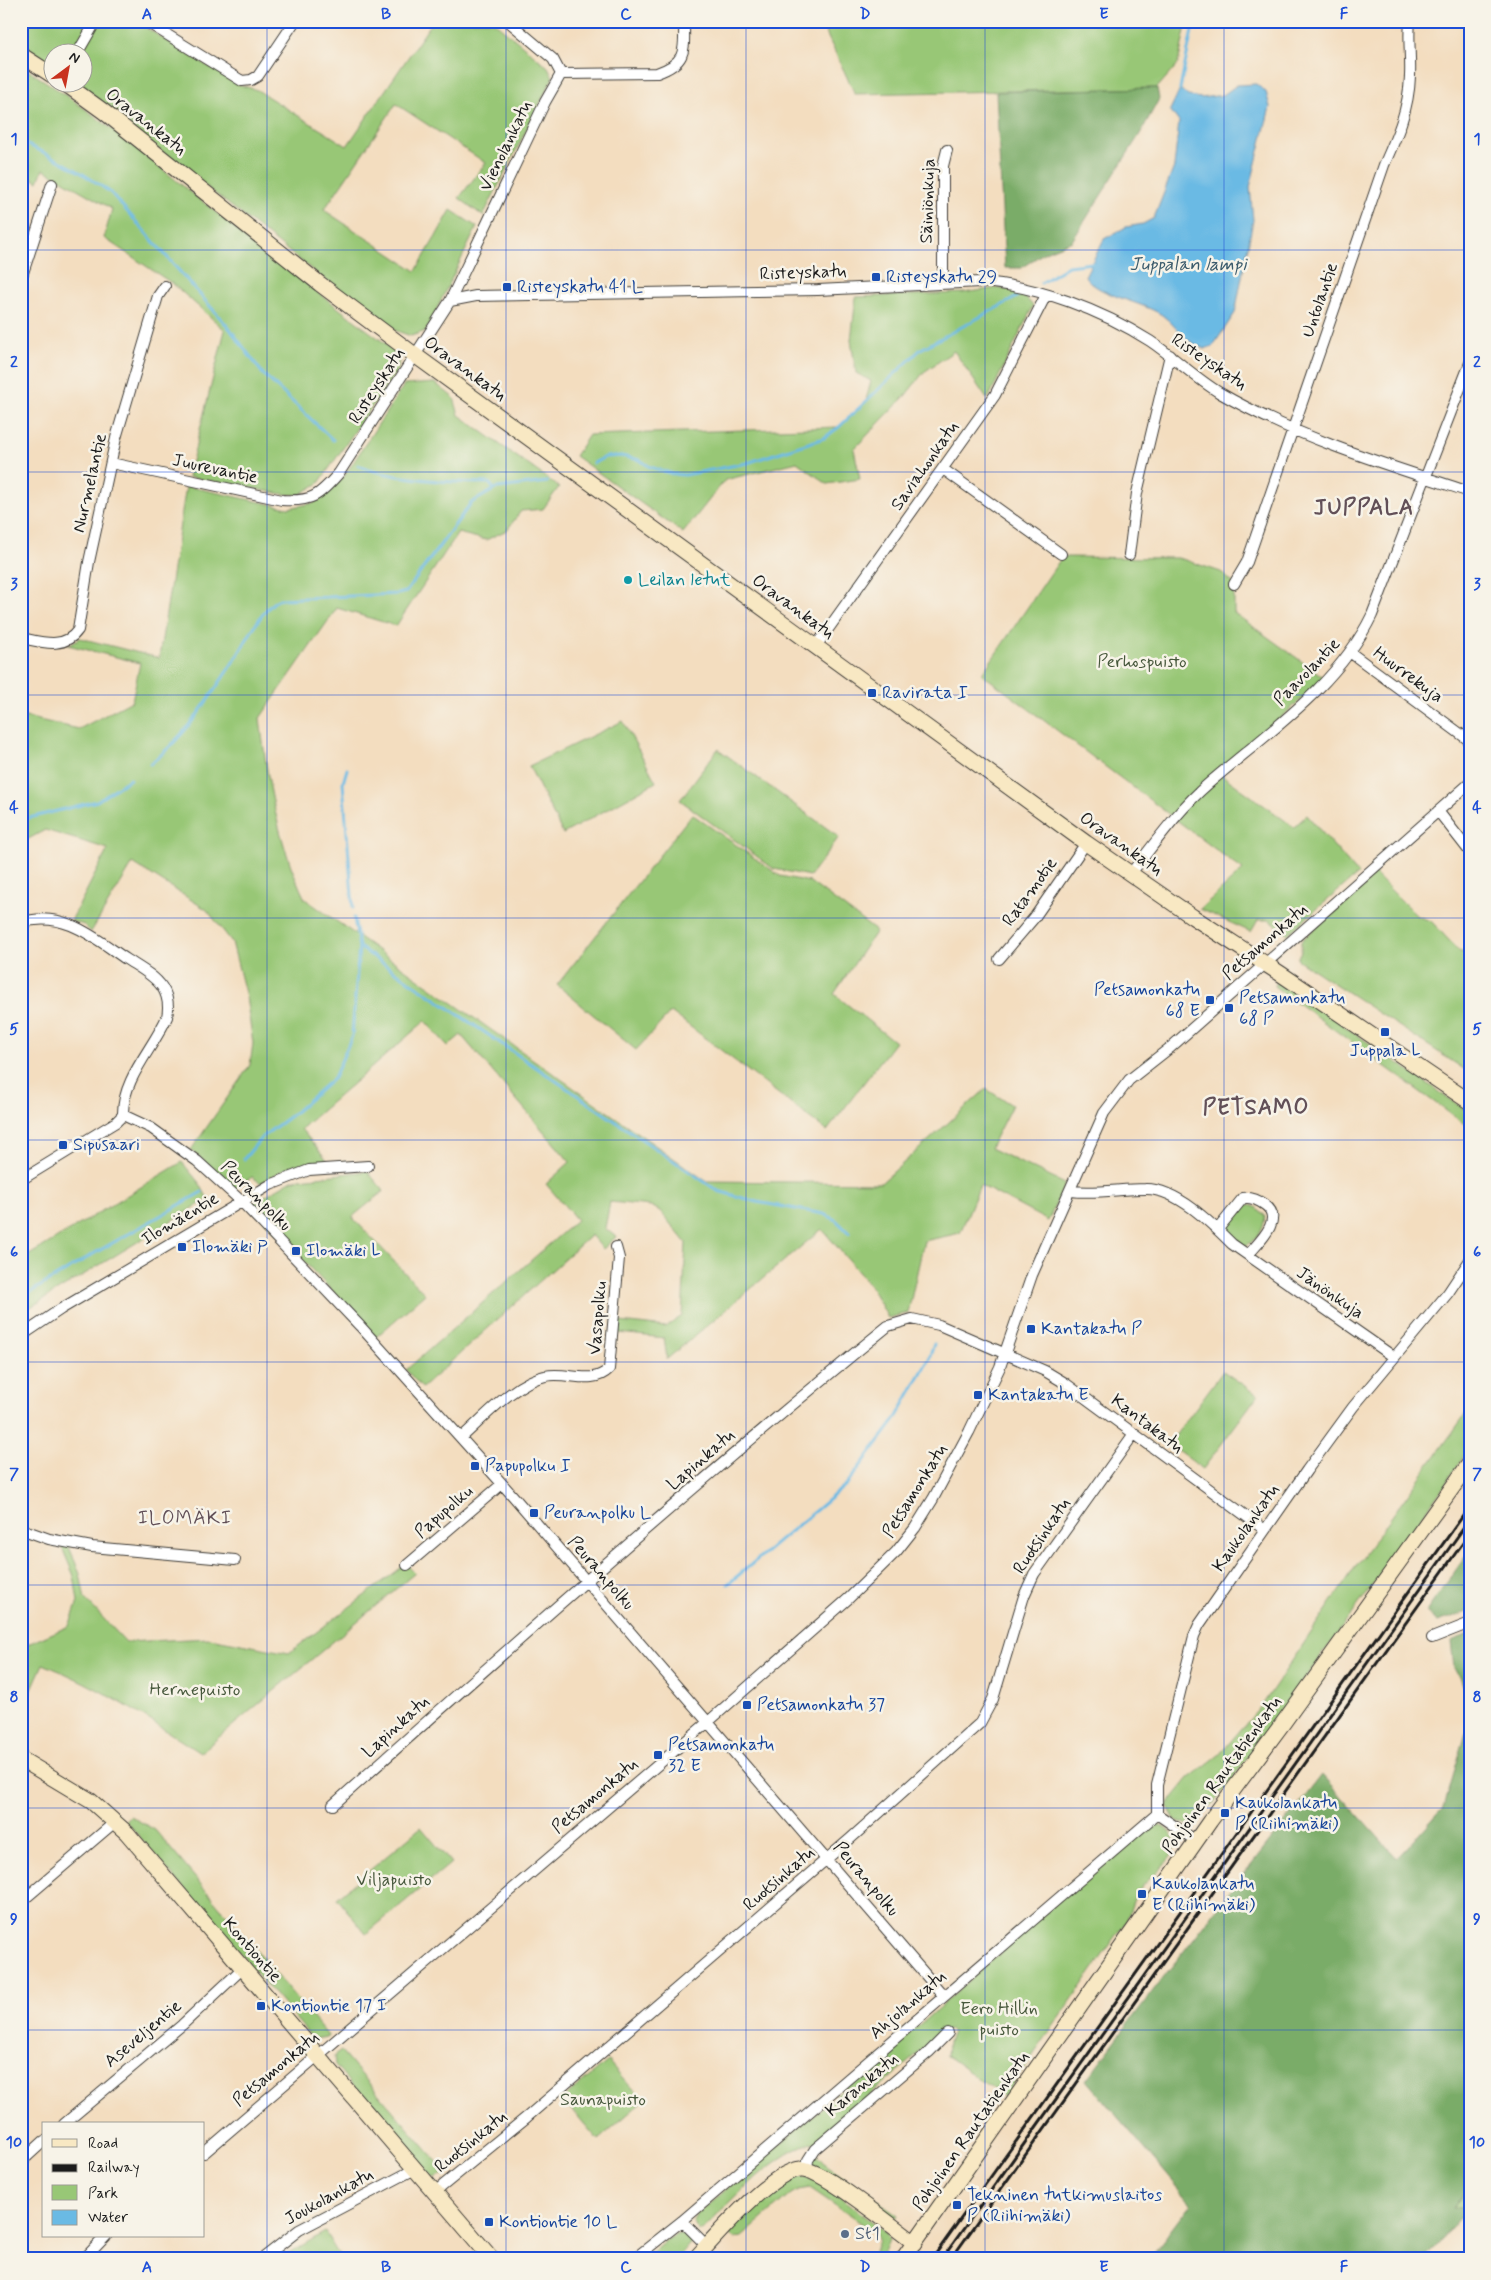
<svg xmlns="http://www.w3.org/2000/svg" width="1491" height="2280" viewBox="0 0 1491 2280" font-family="Mynerve,sans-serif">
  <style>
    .green { fill: #98c776; stroke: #5a7249 }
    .forest { fill: #7aac67; stroke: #4b6442 }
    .water { fill: #6abae4; stroke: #436b80 }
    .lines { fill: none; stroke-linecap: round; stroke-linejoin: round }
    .stream { stroke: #6abae4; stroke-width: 3 }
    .street-casing { stroke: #3c3934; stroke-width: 12 }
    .secondary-casing { stroke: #3c3934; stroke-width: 17 }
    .street { stroke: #fff; stroke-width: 10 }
    .secondary { stroke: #f8e8c3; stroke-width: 15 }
    .rail { stroke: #1c1c1c; stroke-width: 3 }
    .grid { fill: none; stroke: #1d4ed8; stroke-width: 1; stroke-opacity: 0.55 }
    .transit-dot { fill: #1a4fb4; stroke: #f7f3e8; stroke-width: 2 }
    .culture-dot { fill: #0f9aa8; stroke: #f7f3e8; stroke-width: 2 }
    .service-dot { fill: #5c6f8a; stroke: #f7f3e8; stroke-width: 2 }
    .labels { text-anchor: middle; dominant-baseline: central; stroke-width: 5; stroke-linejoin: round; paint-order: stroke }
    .street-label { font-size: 18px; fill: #1c1c1c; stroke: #f7f3e8 }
    .transit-label { font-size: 18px; fill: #164399; stroke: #f7f3e8; text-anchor: start }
    .culture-label { font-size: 18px; fill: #0d838f; stroke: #f7f3e8; text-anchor: start }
    .park-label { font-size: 18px; fill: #47583c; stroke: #f7f3e8 }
    .service-label { font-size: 18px; fill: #4e5e75; stroke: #f7f3e8; text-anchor: start }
    .water-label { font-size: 19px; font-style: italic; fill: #3b5b6c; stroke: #f7f3e8 }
    .neighbourhood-label { font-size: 19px; letter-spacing: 1px; fill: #625058; stroke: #f7f3e8 }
    .district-label { font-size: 22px; font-weight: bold; letter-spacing: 1px; fill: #625058; stroke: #f7f3e8 }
    .neatline { fill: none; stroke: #1d4ed8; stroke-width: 2 }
    .grid-label { font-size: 16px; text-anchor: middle; font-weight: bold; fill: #1d4ed8 }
  </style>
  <rect width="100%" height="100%" fill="#f7f3e8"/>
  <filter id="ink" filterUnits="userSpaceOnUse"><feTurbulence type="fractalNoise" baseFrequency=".02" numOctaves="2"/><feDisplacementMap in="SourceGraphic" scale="10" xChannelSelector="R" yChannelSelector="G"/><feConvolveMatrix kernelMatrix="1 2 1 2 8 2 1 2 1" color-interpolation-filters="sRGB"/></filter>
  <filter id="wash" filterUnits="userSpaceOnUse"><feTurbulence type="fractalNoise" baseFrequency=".0096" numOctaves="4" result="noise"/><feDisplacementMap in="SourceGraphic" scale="20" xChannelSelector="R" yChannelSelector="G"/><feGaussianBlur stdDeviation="1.12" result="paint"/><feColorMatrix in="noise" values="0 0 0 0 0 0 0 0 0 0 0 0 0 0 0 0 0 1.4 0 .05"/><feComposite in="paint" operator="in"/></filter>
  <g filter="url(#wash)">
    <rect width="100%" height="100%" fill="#f3ddbf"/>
    <path class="green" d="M21,21h114l102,63 20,6 90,56 86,-125h60l55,46 5,10 -70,139 -24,-18 27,-35 -90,-59 -72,106 92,61 35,-61 26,17 -51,104 -15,5 -20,-7 -57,-42 -260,-204 8,-1v-30h-30v14l-31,-21z
      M836,21h351l-9,43 -21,24 -302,6 -30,-63z
      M21,66c63,38 120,86 177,132 64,52 129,102 196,152l5,8 -1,11 -79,114 -20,12 -16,-1 -95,-17 37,-147 -52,-46 -69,-46 8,-29 -69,-40 -5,13 -17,-11z
      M997,288l24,4 12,14 -43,89 -3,4 -33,-48 -30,21 -19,24 -51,53 6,30 -33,5 -30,-22 -72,18 -42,53 -108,-77 14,-21 250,-8 27,-27 5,-19 -15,-8 -5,-33 5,-43 107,-4z
      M435,383l19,15 5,17 100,72 -16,22 -22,2 -14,19 -21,10 -28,-7 -62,93 -59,-18 -77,110c7,61 18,126 45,181l401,282 175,2 105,-94 26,16 -22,43 75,36 -17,37 -68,-36 -20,48 -36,8 -16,72 -20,5 -17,-31 -49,-58 -155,130 -3,-21 -45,-5 1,-11 46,5 16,-11 4,-73 -26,-32 -9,-5 -41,-4 -5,26 11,9 -13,12 -12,-14 -169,153 -16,-18 171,-150 -31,-36 24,-22 -109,-127 -13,11 -23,-25 -124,108 27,32 -45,9 -22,13 -9,-6 -18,12 -43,-39 59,-85 3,-22 -7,-46 -14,-55 -25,-32 -74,-47 -42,69 -7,-7 -13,-4 37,-72 -63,-19 -24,13v-127l58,13 53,-28 8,-38 -72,-18 12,-7 79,20 27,-172 102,22 26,-5 29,-25 61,-93z
      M1062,557l117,1 42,14 13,12v29l91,65 -106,95 75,54 13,-12 51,59 -70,60 -19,-14h-11l-7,12 -51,-23 43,-39 -261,-196z
      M623,721l33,61 -93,52 -34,-68z
      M718,749l121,88 -29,39 -36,-7 -94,-69z
      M692,814l88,62 30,6 66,49 -42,63 61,48 -68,89 -156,-119 -35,38 -79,-65z
      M1374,873l43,43 14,5 29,31h10v121l-173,-114 4,-8v-10z
      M1278,980l192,133v15l-196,-142z
      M182,1162l18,22 8,15 -187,114v-53z
      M367,1171l17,20 -32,26 73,77 -49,43 -126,-132 42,-25z
      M1245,1203l13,5 7,8c-1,14 -10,27 -23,31l-16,-13 1,-9z
      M1223,1371l35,24 -55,74 -34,-25z
      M1470,1408v39l-30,45 -217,300 -24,28 -11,5 -13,-5 -8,-15 22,-27 30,-23 44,-51 93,-138z
      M60,1543l8,1 12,30 5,25 41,43 84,-4 79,15 117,-89 9,9 -215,180c-50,-33 -101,-67 -157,-89l-22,49v-66l48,-21 9,-24 -4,-26z
      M130,1816l25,14 174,207 -16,2 -188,-219z
      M1153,1825c7,0 15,4 19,10 14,19 -26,43 -35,58 -5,8 -7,20 -11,29l-122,175 -57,-41 1,-14 4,-10 -3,-3 -26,20 -106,93c-39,6 -87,61 -115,89l-4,-1 -5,-9 3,-6 244,-208 165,-148 39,-32z
      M421,1827l30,36 -85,71 -29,-36z
      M341,2051l106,122 -13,5 -6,-5 -93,-108 -1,-9z
      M608,2061l35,40 -45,39 -35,-41z
      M814,2152l10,11 74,52 -2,3 -15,-8 -67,-44 -2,-6z
      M808,2177l13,6 65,49 3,8 -8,19h-8l6,-19 -2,-6 -67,-46 -12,2 -7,4 -49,43 -8,1 -4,-3v-5l55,-49 7,-3z
      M1470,2184v24h-17z
      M325,2232l16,27h-62z
      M678,2234l8,1 6,6 -15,18h-33l24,-20z"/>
    <path class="forest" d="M1157,88l2,11 -19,35 -68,107 -27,11 -24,16h-16l-9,-176z
      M1470,1550v61l-32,11 -12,-10z
      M1470,1634v64l-16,-30 -3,-27z
      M1470,1700v484l-17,24h17v10h-10l-34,41h-277l42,-56 -105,-123 72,-96 164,-209 75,83 47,-51 22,-74z"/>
    <path class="water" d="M1256,84l10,8 4,15 -20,80 3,33 -18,93 -22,33 -9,3c-6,-3 -12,-6 -17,-10 -9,-7 -15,-17 -25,-24 -21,-14 -65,-19 -77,-39l19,-37 22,-12 17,-3 11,-6 20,-51 5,-45 -9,-12 10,-21 8,7 13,2 22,-3 14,-10z"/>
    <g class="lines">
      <path class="stream" d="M1180,89l14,-68
        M21,142c32,14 62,30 90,51l119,136 33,45 70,66
        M1041,283l27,-17 24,-3
        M594,463l11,-6 16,-1 19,4 10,7 23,7 12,1 62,-12 77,-25 15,-11 82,-78 96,-52
        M358,465c28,14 98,18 131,18l5,6
        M150,764c36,-27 62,-70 87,-108 10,-15 26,-51 43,-57l118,-5 8,-2 65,-89 26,-15 50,-6
        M347,769l-4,14 10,125
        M21,820l76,-19 33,-22
        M359,947l359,244 39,11 67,12 12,6 13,13
        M244,1159l18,-22 31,-23 41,-36 18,-42 7,-89 -5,-29
        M21,1298l74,-45 107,-61
        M728,1584l119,-100 48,-64 34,-61 5,-15"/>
    </g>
  </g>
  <g filter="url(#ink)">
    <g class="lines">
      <defs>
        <path id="street" d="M145,21l97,60 9,-1 7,-4 37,-55
          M508,21l45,38 8,15
          M78,52l18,-31
          M561,74l96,-1c31,-11 27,-23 27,-52
          M21,279l31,-95
          M943,283v-117l4,-16
          M450,301l95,-199 16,-28
          M111,463l171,37c30,2 37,-4 57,-27l111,-172 26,-5 342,-6 162,-8c56,3 123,29 170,59 24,16 45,37 70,52 78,45 164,71 250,99
          M943,469l118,85
          M1129,555l8,-62 33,-138
          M1234,584l13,-22 137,-397c13,-29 25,-56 26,-89 1,-19 -2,-36 0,-55
          M21,638c21,4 43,12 57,-8l11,-68 27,-124 42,-142 7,-10
          M816,646l179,-251 51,-100
          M1351,653l119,88
          M1438,811l32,41
          M1131,873c25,-31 47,-63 77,-89 59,-51 130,-98 164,-169l98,-252
          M21,923c41,-14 74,15 105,36 12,8 28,16 36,28 6,9 7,20 5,30 -14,32 -45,62 -44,98
          M999,959l35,-41 52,-75
          M123,1115l28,13 46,33 44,40 119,125 153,170 430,499
          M21,1180l95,-58 7,-7
          M1071,1191c25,3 49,-2 74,-2 31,-1 66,34 87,55l162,113
          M1218,1229l25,-31c9,-1 15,2 22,7 20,14 -7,38 -17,50
          M21,1336l40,-27 209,-124 39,-15 59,-4
          M461,1438c23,-20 54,-56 84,-62 22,-5 47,10 64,-7l10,-111 -3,-11
          M21,1529l28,10 43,8 143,13
          M407,1565l95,-81
          M1432,1638l38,-15
          M333,1805c183,-163 365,-325 555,-479l24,-7 27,6 106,46 20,12 200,147
          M1196,1841l-39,-27v-29l37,-149 5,-11 108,-155 46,-63 95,-114 22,-33
          M21,1902l94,-80
          M64,2124l118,-99 61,-57
          M204,2153l504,-431 140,-123 48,-47 19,-24 18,-29 36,-67 31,-65 32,-92 72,-162 25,-33 42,-33 299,-264
          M21,2162l23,-21
          M807,2170l1,-10 7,-11 114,-97 19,-19
          M435,2192l92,-75 323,-278 130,-116 13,-24 31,-103 10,-22 99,-139
          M682,2221l25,25
          M84,2259l22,-23
          M262,2259l37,-29 116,-61
          M634,2259l48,-38 475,-407"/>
        <path id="secondary" d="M21,55l31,20
          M63,82l40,29 217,173 96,72 670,487 107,74 88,57 189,128
          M21,1759l70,42 36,32 365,426
          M695,2259c20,-22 77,-89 106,-90 21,-1 93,59 114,74
          M903,2259l307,-438 73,-98 187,-260"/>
      </defs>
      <use href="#street" class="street-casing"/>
      <use href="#secondary" class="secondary-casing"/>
      <use href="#street" class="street"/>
      <use href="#secondary" class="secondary"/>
      <path class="rail" d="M932,2259l538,-753
        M942,2259l528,-740
        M951,2259l519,-726"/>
    </g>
  </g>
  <path class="grid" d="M267,21v2238M506,21v2238M746,21v2238M985,21v2238M1224,21v2238M21,250h1449M21,472h1449M21,695h1449M21,918h1449M21,1140h1449M21,1362h1449M21,1585h1449M21,1808h1449M21,2030h1449"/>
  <g class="transit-dot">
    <rect x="871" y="272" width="10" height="10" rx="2.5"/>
    <rect x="502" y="282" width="10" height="10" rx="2.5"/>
    <rect x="867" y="688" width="10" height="10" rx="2.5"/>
    <rect x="1205" y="995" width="10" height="10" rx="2.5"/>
    <rect x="1224" y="1003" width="10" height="10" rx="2.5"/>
    <rect x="1380" y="1027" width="10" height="10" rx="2.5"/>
    <rect x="58" y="1140" width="10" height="10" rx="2.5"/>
    <rect x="177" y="1242" width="10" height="10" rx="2.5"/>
    <rect x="291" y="1246" width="10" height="10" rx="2.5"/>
    <rect x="1026" y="1324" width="10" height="10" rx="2.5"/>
    <rect x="973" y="1390" width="10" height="10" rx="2.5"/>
    <rect x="470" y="1461" width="10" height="10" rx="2.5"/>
    <rect x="529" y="1508" width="10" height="10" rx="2.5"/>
    <rect x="742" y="1700" width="10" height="10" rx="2.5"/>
    <rect x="653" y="1750" width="10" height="10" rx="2.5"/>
    <rect x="1220" y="1808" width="10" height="10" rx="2.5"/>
    <rect x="1137" y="1889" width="10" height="10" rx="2.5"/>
    <rect x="256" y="2001" width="10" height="10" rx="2.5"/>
    <rect x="952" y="2200" width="10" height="10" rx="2.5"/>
    <rect x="484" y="2217" width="10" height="10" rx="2.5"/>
  </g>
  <circle class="culture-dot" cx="628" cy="580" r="5"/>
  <circle class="service-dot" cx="845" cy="2234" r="5"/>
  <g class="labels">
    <g class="street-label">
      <text transform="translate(146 122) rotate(38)">Oravankatu</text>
      <text transform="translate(506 146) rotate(-64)">Vienolankatu</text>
      <text transform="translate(928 201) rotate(-88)">Säiniönkuja</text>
      <text transform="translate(803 273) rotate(-2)">Risteyskatu</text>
      <text transform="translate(1320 300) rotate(-71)">Untolantie</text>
      <text transform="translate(1209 362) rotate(34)">Risteyskatu</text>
      <text transform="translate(465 369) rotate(36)">Oravankatu</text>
      <text transform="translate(377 386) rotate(-57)">Risteyskatu</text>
      <text transform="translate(925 466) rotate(-55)">Saviahonkatu</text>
      <text transform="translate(215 469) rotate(12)">Juurevantie</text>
      <text transform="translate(90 483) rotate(-77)">Nurmelantie</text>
      <text transform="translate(793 607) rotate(36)">Oravankatu</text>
      <text transform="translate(1307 672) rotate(-46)">Paavolantie</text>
      <text transform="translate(1408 675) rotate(36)">Huurrekuja</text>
      <text transform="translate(1121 844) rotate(35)">Oravankatu</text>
      <text transform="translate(1030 892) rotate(-54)">Ratamotie</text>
      <text transform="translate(1265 942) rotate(-41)">Petsamonkatu</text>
      <text transform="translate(256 1196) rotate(45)">Peuranpolku</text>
      <text transform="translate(180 1219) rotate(-31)">Ilomäentie</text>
      <text transform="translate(1330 1293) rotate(35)">Jänönkuja</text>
      <text transform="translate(598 1318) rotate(-85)">Vasapolku</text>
      <text transform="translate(1147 1424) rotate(37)">Kantakatu</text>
      <text transform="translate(701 1460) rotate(-41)">Lapinkatu</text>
      <text transform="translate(915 1491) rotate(-58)">Petsamonkatu</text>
      <text transform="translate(444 1512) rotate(-41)">Papupolku</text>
      <text transform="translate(1246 1528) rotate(-55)">Kaukolankatu</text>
      <text transform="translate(1042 1536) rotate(-56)">Ruotsinkatu</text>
      <text transform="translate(601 1573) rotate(49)">Peuranpolku</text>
      <text transform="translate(396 1727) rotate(-42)">Lapinkatu</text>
      <text transform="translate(1222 1775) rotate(-54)">Pohjoinen Rautatienkatu</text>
      <text transform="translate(595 1796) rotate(-40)">Petsamonkatu</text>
      <text transform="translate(779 1879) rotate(-41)">Ruotsinkatu</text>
      <text transform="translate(866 1879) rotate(50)">Peuranpolku</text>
      <text transform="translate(252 1950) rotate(49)">Kontiontie</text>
      <text transform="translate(908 2005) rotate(-41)">Ahjolankatu</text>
      <text transform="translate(143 2034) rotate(-40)">Aseveljentie</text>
      <text transform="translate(276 2069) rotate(-40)">Petsamonkatu</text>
      <text transform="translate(862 2085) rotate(-40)">Karankatu</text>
      <text transform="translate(971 2131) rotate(-55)">Pohjoinen Rautatienkatu</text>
      <text transform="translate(471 2142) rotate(-39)">Ruotsinkatu</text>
      <text transform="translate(329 2197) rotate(-29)">Joukolankatu</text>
    </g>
    <g class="transit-label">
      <text x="886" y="277">Risteyskatu 29</text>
      <text x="517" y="287">Risteyskatu 41 L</text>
      <text x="882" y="693">Ravirata I</text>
      <text x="1200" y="990" text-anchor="end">Petsamonkatu<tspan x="1200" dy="21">68 E</tspan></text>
      <text x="1239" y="998">Petsamonkatu<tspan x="1239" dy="21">68 P</tspan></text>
      <text x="1385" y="1051" text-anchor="middle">Juppala L</text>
      <text x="73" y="1145">Sipusaari</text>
      <text x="192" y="1247">Ilomäki P</text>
      <text x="306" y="1251">Ilomäki L</text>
      <text x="1041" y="1329">Kantakatu P</text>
      <text x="988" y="1395">Kantakatu E</text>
      <text x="485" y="1466">Papupolku I</text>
      <text x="544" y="1513">Peuranpolku L</text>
      <text x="757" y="1705">Petsamonkatu 37</text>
      <text x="668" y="1745">Petsamonkatu<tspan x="668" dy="21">32 E</tspan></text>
      <text x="1235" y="1803">Kaukolankatu<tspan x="1235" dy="21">P (Riihimäki)</tspan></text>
      <text x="1152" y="1884">Kaukolankatu<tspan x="1152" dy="21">E (Riihimäki)</tspan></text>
      <text x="271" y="2006">Kontiontie 17 I</text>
      <text x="967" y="2195">Tekninen tutkimuslaitos<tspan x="967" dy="21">P (Riihimäki)</tspan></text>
      <text x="499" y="2222">Kontiontie 10 L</text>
    </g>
    <g class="culture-label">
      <text x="638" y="580">Leilan letut</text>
    </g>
    <g class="park-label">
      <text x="1142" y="662">Perhospuisto</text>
      <text x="195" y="1690">Hernepuisto</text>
      <text x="394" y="1880">Viljapuisto</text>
      <text x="999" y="2009">Eero Hillin<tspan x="999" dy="21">puisto</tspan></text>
      <text x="603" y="2100">Saunapuisto</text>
    </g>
    <g class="service-label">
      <text x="855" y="2234">St1</text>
    </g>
    <g class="water-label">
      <text x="1188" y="264">Juppalan lampi</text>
    </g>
    <g class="neighbourhood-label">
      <text x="185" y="1518">ILOMÄKI</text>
    </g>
    <g class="district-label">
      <text x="1364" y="508">JUPPALA</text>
      <text x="1256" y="1108">PETSAMO</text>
    </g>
  </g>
  <rect width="1491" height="2280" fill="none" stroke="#f7f3e8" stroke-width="55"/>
  <rect x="42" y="2122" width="162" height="115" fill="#f7f3e8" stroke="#9f9d96"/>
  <rect x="52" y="2139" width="25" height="8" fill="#f8e8c3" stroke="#9f9d96"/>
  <text x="88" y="2148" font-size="15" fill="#1c1c1c">Road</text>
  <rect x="52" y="2164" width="25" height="8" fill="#1c1c1c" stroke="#9f9d96"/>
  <text x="88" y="2172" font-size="15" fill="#1c1c1c">Railway</text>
  <rect x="52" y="2185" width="25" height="15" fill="#98c776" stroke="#9f9d96"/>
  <text x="88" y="2198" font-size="15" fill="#1c1c1c">Park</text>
  <rect x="52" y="2210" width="25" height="15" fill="#6abae4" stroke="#9f9d96"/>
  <text x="88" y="2222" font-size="15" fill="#1c1c1c">Water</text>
  <g transform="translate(68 68) rotate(32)"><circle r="24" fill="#f7f3e8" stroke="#9f9d96"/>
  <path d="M0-4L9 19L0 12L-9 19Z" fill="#c8321e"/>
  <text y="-8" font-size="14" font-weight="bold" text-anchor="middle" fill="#1c1c1c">N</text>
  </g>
  <rect x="28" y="28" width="1436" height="2224" class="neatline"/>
  <g class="grid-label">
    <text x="147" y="19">A</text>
    <text x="386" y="19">B</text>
    <text x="626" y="19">C</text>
    <text x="865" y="19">D</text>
    <text x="1104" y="19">E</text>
    <text x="1344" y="19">F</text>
    <text x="14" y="144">1</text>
    <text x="1477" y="144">1</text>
    <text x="14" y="367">2</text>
    <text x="1477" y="367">2</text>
    <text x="14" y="589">3</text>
    <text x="1477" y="589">3</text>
    <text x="14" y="812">4</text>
    <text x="1477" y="812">4</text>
    <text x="14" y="1034">5</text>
    <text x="1477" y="1034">5</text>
    <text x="14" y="1257">6</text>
    <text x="1477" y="1257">6</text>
    <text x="14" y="1479">7</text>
    <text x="1477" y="1479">7</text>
    <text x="14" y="1702">8</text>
    <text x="1477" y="1702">8</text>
    <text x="14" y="1924">9</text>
    <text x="1477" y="1924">9</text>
    <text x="14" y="2147">10</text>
    <text x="1477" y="2147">10</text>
    <text x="147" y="2272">A</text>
    <text x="386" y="2272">B</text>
    <text x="626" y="2272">C</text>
    <text x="865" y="2272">D</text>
    <text x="1104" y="2272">E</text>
    <text x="1344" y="2272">F</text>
  </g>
</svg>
